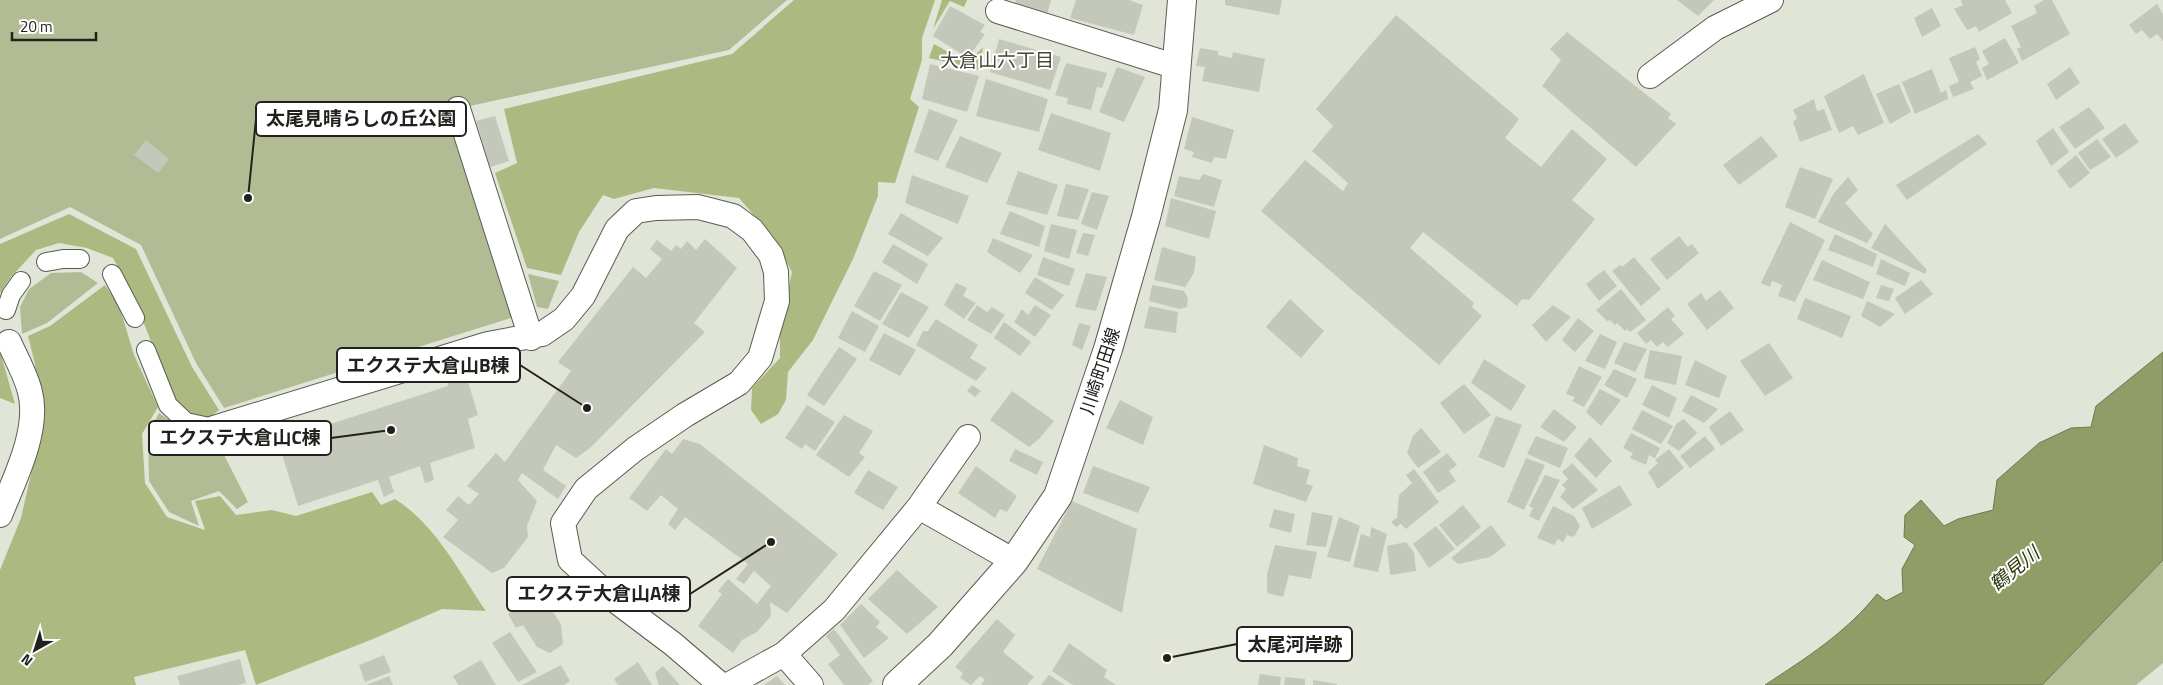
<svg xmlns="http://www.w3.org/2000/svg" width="2163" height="685" viewBox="0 0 2163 685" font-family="'Titillium Web','Noto Sans JP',sans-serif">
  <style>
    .green { fill: #b2bc94 }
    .forest { fill: #acba82 }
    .water { fill: #909d66; stroke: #6f7850 }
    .building { fill: #c4c8ba }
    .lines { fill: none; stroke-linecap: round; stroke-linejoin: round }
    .pedestrian-casing { stroke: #595d51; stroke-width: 20 }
    .minor-casing { stroke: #595d51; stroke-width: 26 }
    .secondary-casing { stroke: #595d51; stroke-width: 30 }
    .pedestrian { stroke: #fff; stroke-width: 18 }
    .minor { stroke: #fff; stroke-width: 24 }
    .secondary { stroke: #fff; stroke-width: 28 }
    .labels { text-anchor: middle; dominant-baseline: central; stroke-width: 4; stroke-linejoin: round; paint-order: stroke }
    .street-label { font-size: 18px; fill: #21221d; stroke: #fff }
    .neighbourhood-label { font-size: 19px; fill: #45483c; stroke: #fff }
    .water-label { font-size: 19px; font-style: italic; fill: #2f380d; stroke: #fff }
    .leader { fill: none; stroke: #21221d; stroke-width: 2 }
    .callout-dot { fill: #21221d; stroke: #fff; stroke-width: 2 }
    .callout { fill: #fff; stroke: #21221d; stroke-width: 2 }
    .callout-label { font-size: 19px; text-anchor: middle; font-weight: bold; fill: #21221d }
  </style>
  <rect width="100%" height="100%" fill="#e1e5d7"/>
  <path class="green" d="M0,0h787l-58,50 -264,57 68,204 -309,97 -28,-45 -55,-118 -71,-38 -70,32z
    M81,272l17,11 -51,40 -25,11 -2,-27 9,-18 22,-16z
    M528,274l31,7 -11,28 -11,-2z
    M159,413l22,15 22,10 21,17 24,47 -11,7 -18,-18 -28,10 8,25 -30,-14 -20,-31 -1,-47z
    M2163,560v103l-27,22h-94z"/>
  <path class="forest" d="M794,0h141l-13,38v22l-12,39 9,8 -24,76 -17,-1v14l-25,63 -40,81 -25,32 -2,28 -8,14 -17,10 -10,-14 1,-22 28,-30v-27l12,-59 -19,-35 -34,-39 -85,-10 -40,11 -11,-4 -24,37 -18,43 -34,-7 -32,-95 22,-10 -13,-54 228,-55z
    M942,0h25l-3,7 -14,-6 -17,28z
    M934,44l34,19 15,-16 -4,23 -50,-12z
    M69,214l67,35 56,118 27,43 -14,11 -18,-6 -13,-16 -45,-113 -16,-28 -26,-10 -28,-5 -23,7 -25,27 -11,16v-49z
    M105,285l14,20 15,50 24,52 -16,27 3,49 22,34 38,13 -10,-29 25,-5 16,19 36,-5 24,6 76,-24 9,13 14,-6c41,26 64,73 91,112l-44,-2 -69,30 -117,46 -11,-35 -111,27 2,8h-136v-115l21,-52 20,-88 -6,-66 -7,-28 22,-10z
    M0,351l15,53 -15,-6z"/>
  <path class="water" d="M2163,352v208l-121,125h-277c41,-27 81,-52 112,-91l9,7 17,-9 -1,-23 13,-24 -11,-8 1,-22 16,-15 23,26 14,-7 35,-9 4,-30 42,-37 32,-15 20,-1 5,-21z"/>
  <path class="building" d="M1016,0h35l-4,14 -33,-9z
    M1076,0h53l14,5 -9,30 -64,-17z
    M1225,0h57l-3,15 -54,-10z
    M1677,0h37l-16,16z
    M1962,0h43l7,13 -33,19 -3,-6 -9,4 -13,-21 9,-4 -2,-4z
    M2044,0h8l18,34 -48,27 -5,-12 4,-2 -10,-21 26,-13 -3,-7z
    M2157,4l6,10v27l-6,-7 -7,5 -8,-9 -6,4 -7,-9z
    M950,6l35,19 -5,7 5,2 -17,24 -35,-22z
    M1932,8l9,18 -19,11 -8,-19z
    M1396,15l123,104 -14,19 36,29 31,-38 35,30 -35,41 23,19 -66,81 -7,-1 -5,7 -94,-74 -13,16 64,55 -2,4 10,9 -43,49 -178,-154 44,-51 38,31 5,-8 -36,-32 21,-25 -17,-17z
    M1567,32l104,82 -3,4 8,6 -40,43 -94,-81 19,-26 -11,-11z
    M2005,38l14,25 -32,17 -5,-12 7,-4 -7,-13z
    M999,39l62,18 -11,33 -60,-18z
    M1975,47l5,12 -4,3 6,14 -12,6 4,7 -21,8 -4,-11 10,-4 -10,-24z
    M1200,48l18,3v4l14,3 1,-6 32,7 -6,33 -57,-11 3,-14 -9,-1z
    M1066,63l41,10 -5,15 -5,-1 -6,23 -24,-6 1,-6 -13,-3z
    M930,64l49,12 -12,36 -45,-13z
    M1117,67l28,10 -21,45 -25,-10z
    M2070,67l10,16 -24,17 -9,-16z
    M1932,69l9,24 5,-3 2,9 -33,15 -13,-32z
    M1864,74l20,49 -26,12 -5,-9 -14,7 -15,-37z
    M986,79l62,20 -9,33 -63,-16z
    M1899,84l12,28 -21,12 -14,-30z
    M1814,99l3,12 7,-2 8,21 -32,12 -7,-20 4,-4 -4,-8z
    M2089,107l16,21 -30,21 -16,-22z
    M929,109l29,11 -20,41 -24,-9z
    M1051,113l60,20 -11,38 -62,-21z
    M495,116l14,45 -19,6 -14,-46z
    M1192,117l42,13 -8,29 -12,-2 -2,6 -20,-6 2,-5 -10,-3z
    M2125,123l14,19 -23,16 -14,-19z
    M2053,128l16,24 -18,14 -15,-25z
    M1978,134l9,10 -80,56 -11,-15z
    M960,136l42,17 -15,30 -42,-16z
    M1761,136l17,20 -39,29 -16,-20z
    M2097,139l14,18 -21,13 -12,-17z
    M146,140l23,19 -11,14 -24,-18z
    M2076,155l14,18 -20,16 -13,-18z
    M1800,167l33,12 -18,40 -30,-12z
    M1018,171l40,14 -11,30 -41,-11z
    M1203,174l19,6 -8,27 -40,-11 5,-20 20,4z
    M912,175l57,21 -11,28 -53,-21z
    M1848,177l10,13 -13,13 28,31 -6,9 -49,-21 16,-29z
    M1066,184l23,5 -11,31 -21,-4z
    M1092,192l17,4 -12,34 -16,-6z
    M1171,198l45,13 -7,28 -44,-13z
    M1010,211l35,15 -6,21 -39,-13z
    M901,213l42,25 -15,18 -40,-22z
    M1790,222l35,18 -30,62 -17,-6 4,-11 -10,-4 -2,6 -9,-4z
    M1051,224l26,6 -8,29 -25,-8z
    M1885,224l42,46 -2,4 -54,-26z
    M1083,233l12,2 -7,21 -12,-3z
    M1835,234l42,20 -4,13 -45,-17z
    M1679,236l9,11 4,-3 7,9 -32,27 -17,-21z
    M993,238l40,17 -13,18 -33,-21z
    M705,239l32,29 -43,55 11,9 -115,116 -14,10 -20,-13 -13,25 23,16 -8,13 -36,-26 -4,7 19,21 -10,25 1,11 -24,31 -12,5 -49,-36 15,-17 -12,-10 12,-14 11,9 10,-11 -12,-8 29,-33 9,9 66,-91 -13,-9 75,-95 13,11 16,-19 -12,-10 7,-9 14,11 5,-6 5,4 6,-8 9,9z
    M893,244l35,20 -11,20 -35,-22z
    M1162,247l34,10 -2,16 -9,14 -31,-7z
    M1043,257l32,12 -6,17 -32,-11z
    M1634,257l27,32 -20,17 -29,-35 8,-6 2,2z
    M1881,259l29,14 -5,13 -29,-12z
    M1822,260l48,22 -7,17 -50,-19z
    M1604,270l13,16 -18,15 -13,-17z
    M874,271l28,14 -22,36 -26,-15z
    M1086,273l21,4 -11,34 -21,-4z
    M1035,277l29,18 -12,15 -27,-17z
    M1921,280l12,14 -28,20 -10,-16z
    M956,283l11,5 -4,8 13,7 -12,16 -20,-14z
    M1152,285l32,6 4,7 -1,9 -8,2 -30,-8z
    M1881,285l13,4 -5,12 -13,-3z
    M1621,289l25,31 -16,12 -3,-3 -2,2 -8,-8 -2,2 -5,-5 -3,1 -11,-11z
    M1720,290l14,18 -27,22 -20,-26 14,-11 5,8z
    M901,292l28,15 -20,31 -27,-14z
    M1805,298l46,18 -9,22 -45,-19z
    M1290,299l34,32 -23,27 -35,-31z
    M1867,301l28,13 -15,13 -19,-11z
    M977,305l10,7 5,-5 13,8 -14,19 -24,-14z
    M1035,305l16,10 -16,22 -21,-15 8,-13 6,6z
    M1553,305l18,12 -25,25 -14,-17z
    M1149,306l29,6 -2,21 -32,-5z
    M1668,307l7,9 -4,3 13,15 -16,13 -5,-5 -6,5 -6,-7 -5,4 -9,-11z
    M852,311l27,15 -14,26 -27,-14z
    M1578,318l16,13 -19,21 -13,-12z
    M936,319l42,26 -8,13 17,10 -11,13 -60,-36 7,-14h5z
    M1004,322l27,20 -11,14 -26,-18z
    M1079,323l12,3 -9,24 -10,-5z
    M884,333l32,17 -16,26 -31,-16z
    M1600,334l17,8 -12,27 -20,-8z
    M1624,342l23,7 -12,23 -21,-9z
    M1769,343l24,35 -28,18 -25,-35z
    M839,347l18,12 -33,47 -17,-11z
    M1650,350l32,6 -6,29 -32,-7z
    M1484,359l42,27 -15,25 -40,-28z
    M1695,360l32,16 -8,22 -34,-13z
    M1579,366l23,11 -18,30 -12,-6 3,-4 -9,-3z
    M464,368l14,47 -10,4 7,29 -45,15 4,17 -9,3 -5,-17 -31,11 5,15 -10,5 -6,-17 -80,26 -20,-65 170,-55 -3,-13z
    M1614,369l23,10 -10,19 -23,-13z
    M1464,384l27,31 -27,19 -24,-31z
    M972,385l9,6 -6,6 -8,-6z
    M1652,385l25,13 -8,20 -27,-13z
    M1600,389l21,11 -20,26 -15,-14z
    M1012,391l42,30 -15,18 -10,8 -39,-27z
    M1691,395l27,14 -14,14 -22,-12z
    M1120,400l33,17 -10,28 -37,-17z
    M807,405l28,17 -20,29 -10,-7 -3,5 -17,-11z
    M1554,409l23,18 -13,15 -24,-15z
    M1642,410l31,16 -12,18 -29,-15z
    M1730,411l14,19 -23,16 -12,-19z
    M844,415l29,16 -14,22 6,4 -16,20 -33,-22z
    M1496,416l26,9 -18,43 -26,-11z
    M1684,419l13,14 -18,18 -12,-8 10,-20z
    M1421,428l20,24 -23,16 -11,-15 6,-17z
    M1631,433l29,15 -5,10 -6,-3 -3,10 -16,-7 3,-5 -10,-5z
    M1536,436l32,12 -8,20 -33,-14z
    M1705,436l10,13 -25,19 -10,-12z
    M1590,437l22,24 -16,17 -22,-22z
    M683,439l17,5 138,110 -51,59 -17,-11 1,14 -14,16 -15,8 -9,13 -35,-27 24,-32 -4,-3 10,-12 29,25 14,-18 -17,-15 -10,13 -8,-5 12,-15 -63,-47 -10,13 -7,-6 10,-15 -17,-14 -14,16 -18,-13 37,-49 6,5z
    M1264,445l34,13 -1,8 13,4 -4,14 7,2 -7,16 -53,-18z
    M1015,449l28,13 -6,13 -28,-14z
    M1669,449l15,19 -26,21 -10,-17 10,-9 -3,-3z
    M1447,453l10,12 -8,6 7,10 -18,12 -15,-21z
    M1526,458l19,7 -21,45 -17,-8z
    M1572,463l26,27 -25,19 -13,-12 6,-8 -4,-4 6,-6 -6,-7z
    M976,466l41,30 -10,16 -7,-3 -5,9 -37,-25z
    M1093,466l57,21 -12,26 -55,-20z
    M1414,469l25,33 -33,27 -5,-5 -5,3 -5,-5 6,-4 2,-23 13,-12 -6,-8z
    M868,470l30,17 -15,23 -29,-17z
    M1545,475l15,5 -21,41 -10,-5 4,-8 -4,-2z
    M1620,485l12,20 -40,24 -10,-21z
    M1072,501l65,28 -15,84 -85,-44z
    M1463,505l18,22 -24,20 -18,-22z
    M1553,506l21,10 6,10 -6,11 -7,-2 -4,7 -5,-3 -4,6 -17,-7z
    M1274,509l21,5 -4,19 -22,-6z
    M1312,512l21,4 -7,31 -20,-2z
    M1339,517l21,9 -10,36 -23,-5z
    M1491,525l15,20 -16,12 -32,7 -7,-6z
    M1436,526l19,23 -26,19 -16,-24z
    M1371,527l16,7 -9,38 -25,-5 8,-33 9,3z
    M1406,542l8,10 2,19 -26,4 -3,-29z
    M1275,545l42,7 -6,27 -22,-4 -6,22 -16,-4v-19z
    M897,570l41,37 -31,27 -39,-35z
    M544,599l17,25 2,20 -13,9 -13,-6 -14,-22 -7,3 -8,-14 16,-11 5,6z
    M861,604l19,18 -4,5 13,11 -25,20 -24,-33z
    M997,619l18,16 -12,17 31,25 -7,8h-44l-2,-1 4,-4 -5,-4 -9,9 -11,-7 3,-5 -8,-6z
    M834,629l39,52 -5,4h-24l-16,-21 12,-9 -14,-19z
    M510,632l27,40 -19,10 -26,-39z
    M1069,643l38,27 -3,7 12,8h-43l-21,-14z
    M384,655l7,17 -26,10 -6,-17z
    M240,659l6,24 -8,2h-58l-3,-9z
    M481,660l15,25h-38l-5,-9z
    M638,662l14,23h-34l-4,-6z
    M561,665l9,16 -6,4h-42z
    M663,666l17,19h-21l-4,-12z
    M1260,674l21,3 -1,8h-22z
    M1049,675l16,10h-24z
    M389,676l4,9h-27z
    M777,676l8,9h-21z
    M1285,677l20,2v6h-21z
    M1313,680l24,4v1h-24z"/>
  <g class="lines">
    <defs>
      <path id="pedestrian" d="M46,262l17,-3h17
        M112,274l23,44
        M6,310l5,-15 10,-14
        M146,350l22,55 18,17 28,6"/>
      <path id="minor" d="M998,11l179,56
        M1650,76l65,-48 56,-28
        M458,109l73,229
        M214,428l274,-84 54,-10 22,-15 19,-23 34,-67 19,-18 20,-3 42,-1 35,9 19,14 19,25 5,17 1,29 -17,57 -21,25 -54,32 -50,34 -49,40 -23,34 7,37 38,35 65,49 48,41
        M919,507l49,-70
        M0,515c14,-35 40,-85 30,-123 -4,-17 -14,-34 -21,-50
        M784,654l27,31
        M728,685l56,-31 50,-44 85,-103 95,54"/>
      <path id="secondary" d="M897,685l43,-40 74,-84 44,-65 50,-147 38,-132 27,-107 9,-110"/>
    </defs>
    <use href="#pedestrian" class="pedestrian-casing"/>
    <use href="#minor" class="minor-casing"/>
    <use href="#secondary" class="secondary-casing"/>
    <use href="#pedestrian" class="pedestrian"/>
    <use href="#minor" class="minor"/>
    <use href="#secondary" class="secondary"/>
  </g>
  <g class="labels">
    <g class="street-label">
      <text transform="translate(1100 371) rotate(-72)">川崎町田線</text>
    </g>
    <g class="neighbourhood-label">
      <text x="997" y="59">大倉山六丁目</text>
    </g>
    <g class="water-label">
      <text transform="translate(2014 568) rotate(-39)">鶴見川</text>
    </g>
  </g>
  <path class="leader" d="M248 198L256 119M587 408L520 365M391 430L331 438M771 542L690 594M1167 658L1237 644"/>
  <g class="callout-dot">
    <circle cx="248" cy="198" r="5"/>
    <circle cx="587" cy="408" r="5"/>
    <circle cx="391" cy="430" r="5"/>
    <circle cx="771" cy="542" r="5"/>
    <circle cx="1167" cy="658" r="5"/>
  </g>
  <g class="callout">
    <rect x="256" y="102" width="210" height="34" rx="5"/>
    <rect x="337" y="348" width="183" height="34" rx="5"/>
    <rect x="149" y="421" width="182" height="34" rx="5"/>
    <rect x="507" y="577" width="183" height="34" rx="5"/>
    <rect x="1237" y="627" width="115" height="34" rx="5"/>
  </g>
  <g class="callout-label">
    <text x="361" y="125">太尾見晴らしの丘公園</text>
    <text x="428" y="372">エクステ大倉山B棟</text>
    <text x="240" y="444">エクステ大倉山C棟</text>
    <text x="599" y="600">エクステ大倉山A棟</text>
    <text x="1295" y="651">太尾河岸跡</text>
  </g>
  <g transform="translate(35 650) rotate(219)" stroke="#ffffff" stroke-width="4" paint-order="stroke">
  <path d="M0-4L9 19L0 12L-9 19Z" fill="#21221d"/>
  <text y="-8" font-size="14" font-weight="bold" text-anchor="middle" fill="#21221d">N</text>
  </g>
  <path d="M12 32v8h84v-8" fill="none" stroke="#21221d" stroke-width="2.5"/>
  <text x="20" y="32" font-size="15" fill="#21221d" stroke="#ffffff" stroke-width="4" paint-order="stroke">20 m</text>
</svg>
